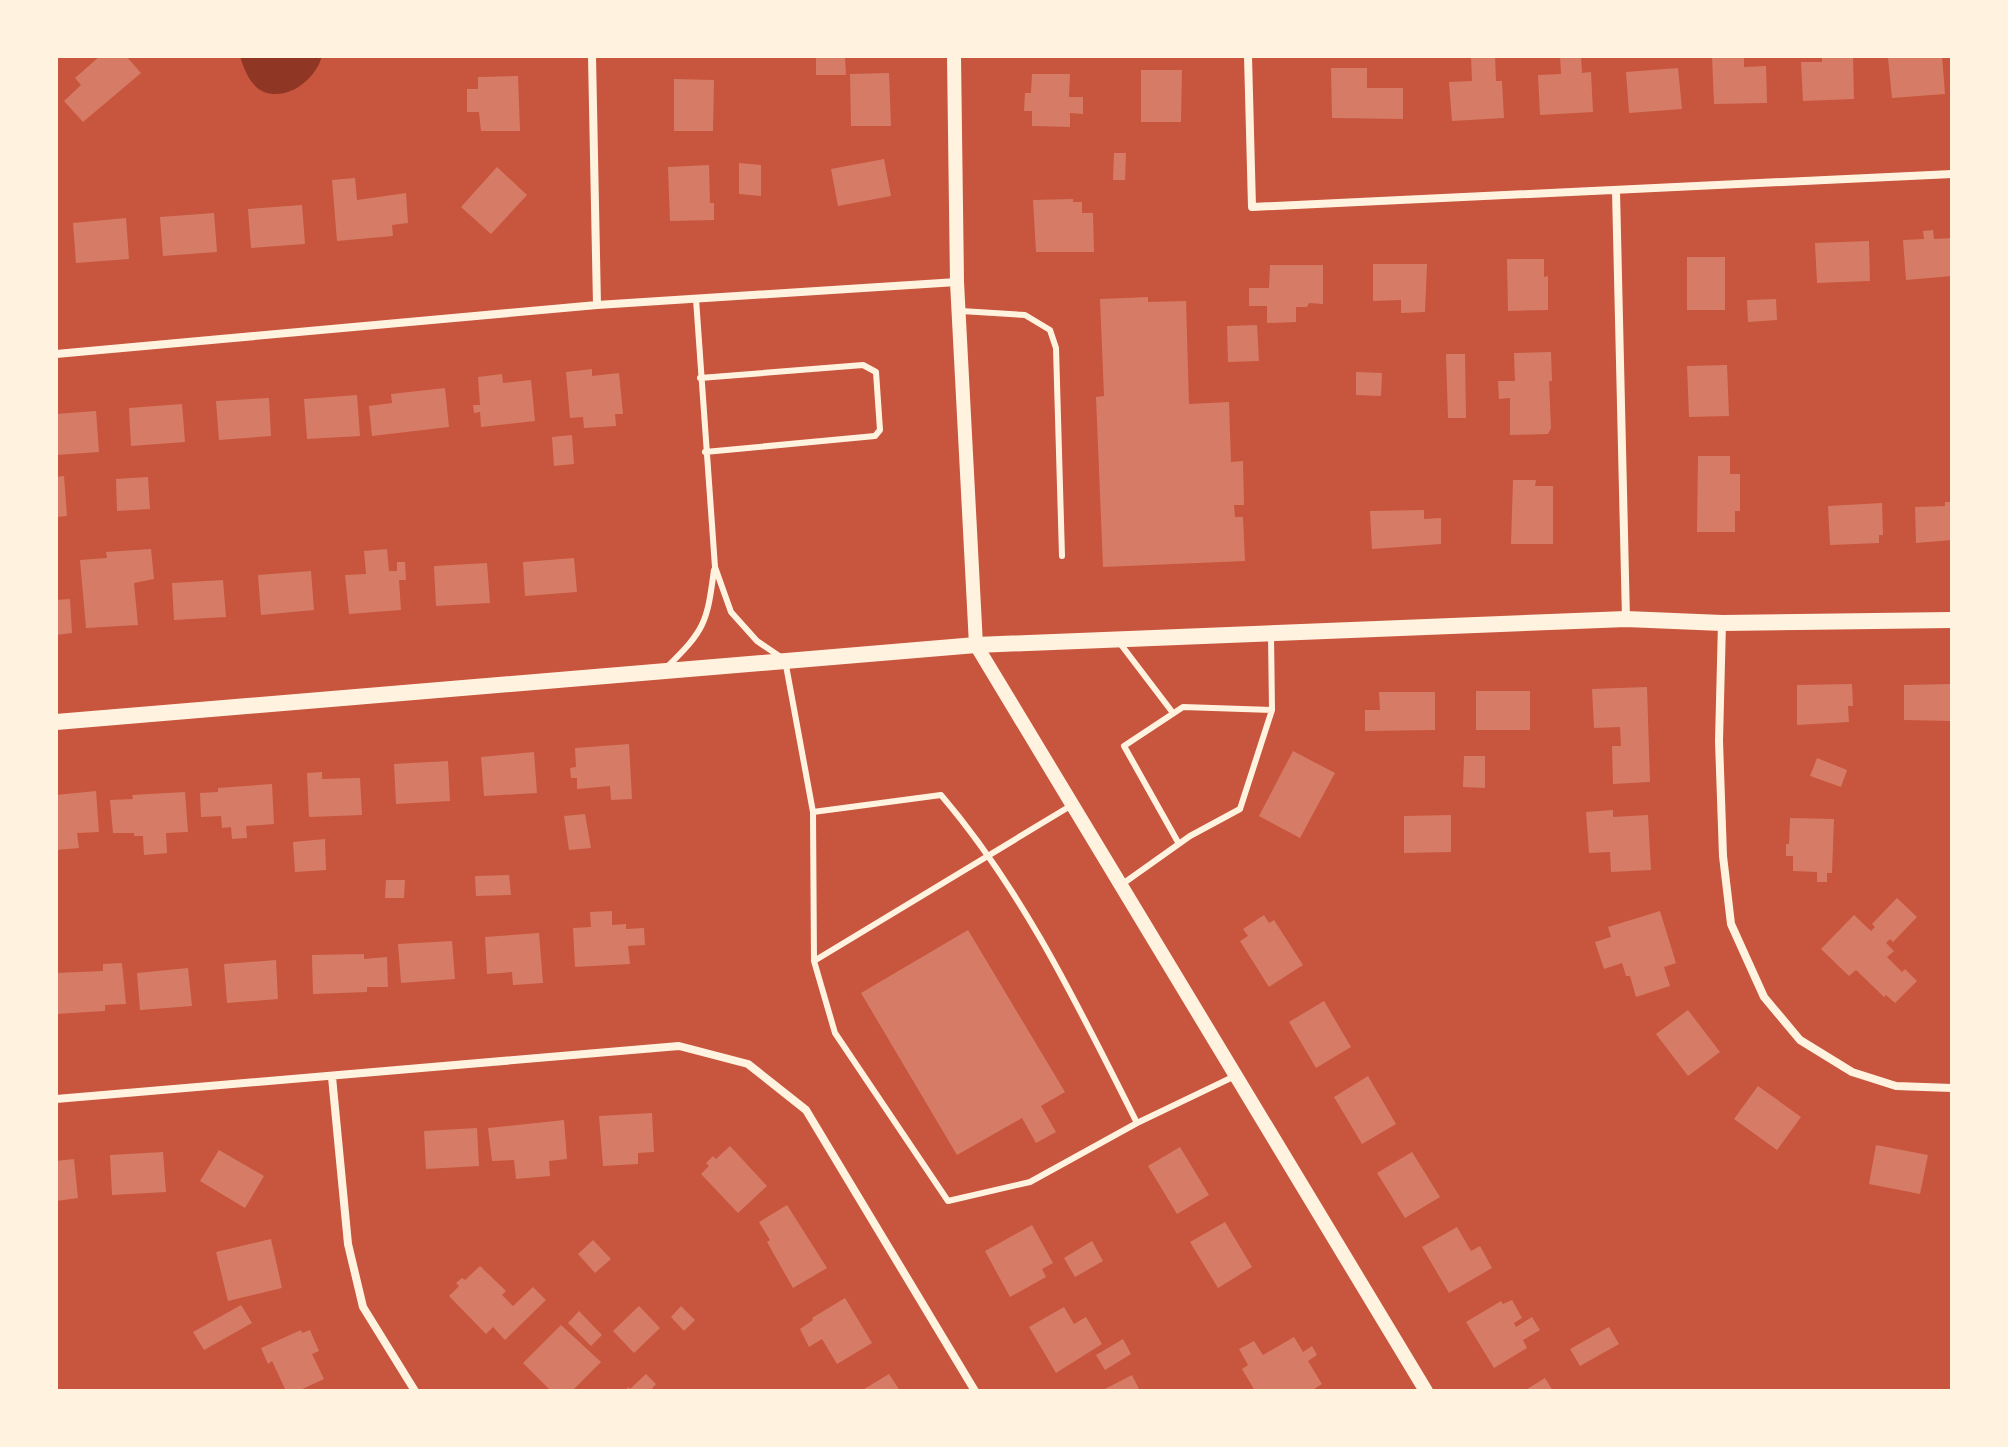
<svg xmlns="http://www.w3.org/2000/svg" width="2008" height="1447" viewBox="0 0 2008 1447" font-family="'PT Sans',sans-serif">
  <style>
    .water { fill: #8f3625 }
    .building { fill: #d67c66 }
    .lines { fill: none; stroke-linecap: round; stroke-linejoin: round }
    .service { stroke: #fff3e0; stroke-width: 6 }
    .minor { stroke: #fff3e0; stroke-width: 8 }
    .tertiary { stroke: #fff3e0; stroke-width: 14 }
    .secondary { stroke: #fff3e0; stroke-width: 16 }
  </style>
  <rect width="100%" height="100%" fill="#c8553d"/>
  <path class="water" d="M240,56h82c-6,23 -34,45 -58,36 -14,-6 -20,-23 -24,-36z"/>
  <path class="building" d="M100,56h26l15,17 -58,49 -19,-21 17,-16 -6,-7z
    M1471,56h24l1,25h6l2,37 -52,3 -3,-39 23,-1z
    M1560,56h21l1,17 9,-1 2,40 -53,3 -2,-40 23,-1z
    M1712,56h32v11l22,-1 1,37 -53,1z
    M1822,56h31l1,43 -51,2 -2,-39h21z
    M1909,56h33l3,38 -53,4 -4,-40z
    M816,57h29l1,18h-30z
    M1331,68h36v20h36v31l-71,-1z
    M1678,68l4,41 -53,4 -3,-41z
    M1141,70h41l-1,52h-40z
    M889,73l2,53h-40l-1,-52z
    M1032,74h38l-1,23h14v17l-13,-1v14l-38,-1v-15h-8l1,-18h6z
    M518,76l2,55h-39l-2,-19h-12v-23h11v-12z
    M674,79l40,1 -1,51h-39z
    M1114,153h12l-1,27h-12z
    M884,159l7,37 -53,10 -7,-37z
    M739,163l22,2v31l-22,-2z
    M709,165l1,38h4v17l-44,1 -2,-54z
    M497,167l30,28 -36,39 -30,-27z
    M355,178l2,22 49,-7 2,30 -16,2 1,11 -56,5 -5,-61z
    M1073,199v3h9v11h11l1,39h-58l-3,-52z
    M302,205l3,39 -54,4 -3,-39z
    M214,213l3,39 -54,4 -3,-39z
    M126,218l3,41 -53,4 -3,-40z
    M1933,230l1,9 18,-1v38l-46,4 -3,-40 21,-1 -1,-8z
    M1869,241l1,40 -53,2 -2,-40z
    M1687,257h38v53h-38z
    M1507,259h37v18l4,-1v34l-40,1z
    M1373,264h54l-2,48 -24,1v-13l-28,1z
    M1270,265h53v39l-14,-1 -2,4h-11v15l-29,1v-17h-18v-18h20z
    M1148,297v5l38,-1 3,103 40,-2 2,60 12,-1 1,44h-10l1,12h8l2,44 -142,6 -7,-170 8,-1 -4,-97z
    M1776,299l1,21 -29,2 -1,-22z
    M1257,325l2,36 -31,1 -1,-36z
    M1551,352l1,29h-3l2,47 -3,6 -38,1v-37l-11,1 -1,-18h17l-1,-28z
    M1446,354h19l1,64h-18z
    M1727,365l2,51 -40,1 -2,-51z
    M592,369v7l27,-3 4,41h-8l1,12 -32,2 -1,-11 -13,1 -4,-46z
    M1356,372l26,1 -1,23 -25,-1z
    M502,374l1,9 28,-3 4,41 -54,6 -1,-15 -6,1 -1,-8h7l-2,-28z
    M445,388l4,39 -77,9 -3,-30 23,-3 -1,-9z
    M357,395l3,41 -53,3 -3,-40z
    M269,398l2,38 -52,4 -3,-39z
    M182,404l3,38 -54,4 -2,-38z
    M96,411l3,41 -43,3v-41z
    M572,435l2,29 -20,2 -2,-29z
    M1698,456h32v18h10v37h-5v21h-38z
    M64,476l3,40 -11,1v-40z
    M148,477l2,32 -33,2 -1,-32z
    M1513,480h23l-1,6h18v58h-42z
    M1945,502h7v38l-36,3 -1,-36 30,-1z
    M1882,503l1,32h-4v8l-49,2 -2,-39z
    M1424,510v9l17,-1v26l-69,5 -2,-38z
    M151,549l3,30 -20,4 4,42 -52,3 -6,-68 27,-2 -1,-6z
    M387,549l2,22h8v-9h8l1,18h-7l2,30 -52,4 -4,-39 21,-1 -2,-23z
    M574,558l3,34 -52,4 -2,-34z
    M487,563l3,40 -54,3 -2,-40z
    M311,571l3,39 -53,5 -3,-40z
    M223,580l3,37 -52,3 -2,-37z
    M70,599l2,34 -16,2v-35z
    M1852,684l1,22h-5l1,16 -52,3v-40z
    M1952,684v37l-48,-1v-35z
    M1647,687l3,95 -37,2 -1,-38h9l-1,-19 -26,1 -2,-39z
    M1476,691h54v39h-54z
    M1379,692h56v38l-70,1v-21h15z
    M629,744l3,55 -21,1 -1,-14 -33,3v-11h-6l-1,-10 6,-1 -1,-19z
    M1293,751l42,22 -35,65 -41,-22z
    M534,752l3,41 -53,3 -3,-39z
    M1464,756h21v32l-22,-1z
    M1817,758l30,12 -6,17 -31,-11z
    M448,761l2,40 -54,3 -2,-40z
    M322,772v7l38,-1 2,37 -53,2 -2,-44z
    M272,784l2,40 -28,2 1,12 -15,1 -1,-12 -9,1 -1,-12 -20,1 -1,-24 18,-1v-4z
    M96,791l3,41 -22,1 2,15 -23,2v-55z
    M185,792l3,40 -22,1 1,20 -23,2 -1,-19h-9v-3h-21l-3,-33 23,-1 -1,-4z
    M1613,810v7l35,-2 3,55 -40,2 -1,-20 -21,1 -3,-41z
    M585,814l6,34 -22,2 -5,-34z
    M1451,815v37l-47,1v-37z
    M1790,818l44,1 -2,54h-5v9h-10v-10l-24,-1v-15h-7v-12h3z
    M325,839l1,31 -31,2 -2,-30z
    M509,875l2,20 -35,1 -1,-20z
    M386,880h19l-1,18h-19z
    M1897,898l20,19 -24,25 -3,-3 -4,4 8,8 -7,6 15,15 3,-3 12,12 -22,22 -9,-8 -2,2 -28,-27 -7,6 -28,-27 33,-34 17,16 4,-4 -3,-3z
    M612,911v14l14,-1v5l18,-1 1,17 -17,1 2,18 -55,3 -2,-39 18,-1 -1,-15z
    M1660,911l16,52 -12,4 6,19 -34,11 -6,-21h-4l-4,-13 -18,6 -9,-27 16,-5 -3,-10z
    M1264,915l5,8 5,-3 29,45 -34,22 -29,-46 8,-5 -5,-7z
    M968,930l97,162 -24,14 15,26 -20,11 -14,-25 -65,37 -96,-162z
    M539,933l4,50 -30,2 -1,-13 -25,2 -2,-37z
    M452,941l3,38 -54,4 -3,-39z
    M364,954v5l23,-2 1,30h-21v5l-54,2 -1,-39z
    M276,960l2,39 -51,4 -3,-39z
    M122,963l4,41 -21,1v6l-49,3v-41l47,-2v-7z
    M188,968l4,38 -52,4 -3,-37z
    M1324,1001l27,46 -35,21 -27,-46z
    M1688,1010l32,42 -32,24 -32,-42z
    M1368,1076l28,48 -34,20 -28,-47z
    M1758,1086l43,31 -24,33 -43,-31z
    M652,1113l2,39 -16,1v11l-35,2 -4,-50z
    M564,1120l3,39 -18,2 1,15 -34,3 -2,-19 -22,1 -4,-33z
    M477,1128l2,38 -53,3 -2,-38z
    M1876,1145l52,10 -8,39 -51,-10z
    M730,1146l37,40 -29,27 -37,-39 8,-8 -3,-3 7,-7 3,3z
    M1180,1147l29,48 -32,19 -29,-48z
    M219,1150l45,26 -19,32 -45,-27z
    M163,1152l3,40 -54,3 -2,-40z
    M1412,1152l28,45 -35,21 -28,-45z
    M74,1159l4,39 -22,3v-40z
    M787,1205l40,63 -34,20 -26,-46 3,-2 -11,-18z
    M1225,1222l27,45 -34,21 -28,-46z
    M1032,1225l21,38 -11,6 4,8 -36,20 -25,-46z
    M1457,1227l14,24 9,-5 12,22 -43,25 -27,-46z
    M271,1239l11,49 -54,13 -12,-49z
    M593,1240l18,19 -16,14 -17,-19z
    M1092,1241l11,20 -28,16 -11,-19z
    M480,1266l26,25 -4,4 11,11 20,-19 13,13 -41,40 -12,-13 -7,7 -37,-38 10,-10 -3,-3 6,-5 3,2z
    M845,1298l27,45 -35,21 -15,-25 -13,8 -9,-18 13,-9 -1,-2z
    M1512,1300l10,18 -8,5 2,4 16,-10 8,13 -17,10 4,8 -33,20 -28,-46 35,-21 2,3z
    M241,1305l11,18 -48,27 -11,-18z
    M639,1306l21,22 -26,25 -21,-22z
    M681,1306l14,14 -11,11 -13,-14z
    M1064,1307l10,17 12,-7 16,27 -46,29 -27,-46z
    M579,1311l23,24 -11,11 -23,-23z
    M561,1325l40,37 -29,29h-21l-28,-28z
    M1609,1327l10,17 -39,22 -10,-17z
    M301,1330l1,3 8,-3 9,21 -7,3 12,25 -26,12h-12l-14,-30 -4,3 -7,-16z
    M1294,1337l9,15 9,-6 5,9 -9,6 14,23 -11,7h-56l-13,-22 6,-4 -9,-16 15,-8 9,14z
    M1123,1339l8,15 -26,16 -9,-15z
    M646,1374l10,10 -6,7h-25l3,-4 2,2z
    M889,1374l11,17h-39z
    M1132,1375l8,16h-39z
    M1545,1378l8,13h-29z"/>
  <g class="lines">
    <path class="service" d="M696,299l19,268 16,45 26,29 28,19 28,152 1,149 21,72 113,168 82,-19 107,-59
      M961,311l64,4 25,15 6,18 6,208
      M700,378l163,-13 13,7 4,58 -5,6 -170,16
      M1119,642l54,71
      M666,668c39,-38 41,-45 48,-98
      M813,812l128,-17c83,97 139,215 196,328l98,-47
      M1179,844l-55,-98 59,-39 89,3
      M1121,885l69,-49 50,-27 32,-99 -1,-75
      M814,961l258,-156"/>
    <path class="minor" d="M592,56l5,249
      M1248,56l4,151 700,-33
      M1616,191l10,428
      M56,354l541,-49 360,-23
      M1722,623l-3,118 4,115 8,68 33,73 36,43 52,32 44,14 56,2
      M332,1077l16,167 15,63 52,84
      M56,1099l623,-53 69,18 58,46 169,281"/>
    <path class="tertiary" d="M954,56l3,226 19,363 450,746"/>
    <path class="secondary" d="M56,722l920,-77 650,-26 96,4 230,-3"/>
  </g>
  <rect width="2008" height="1447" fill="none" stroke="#fff3e0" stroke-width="116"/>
</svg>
